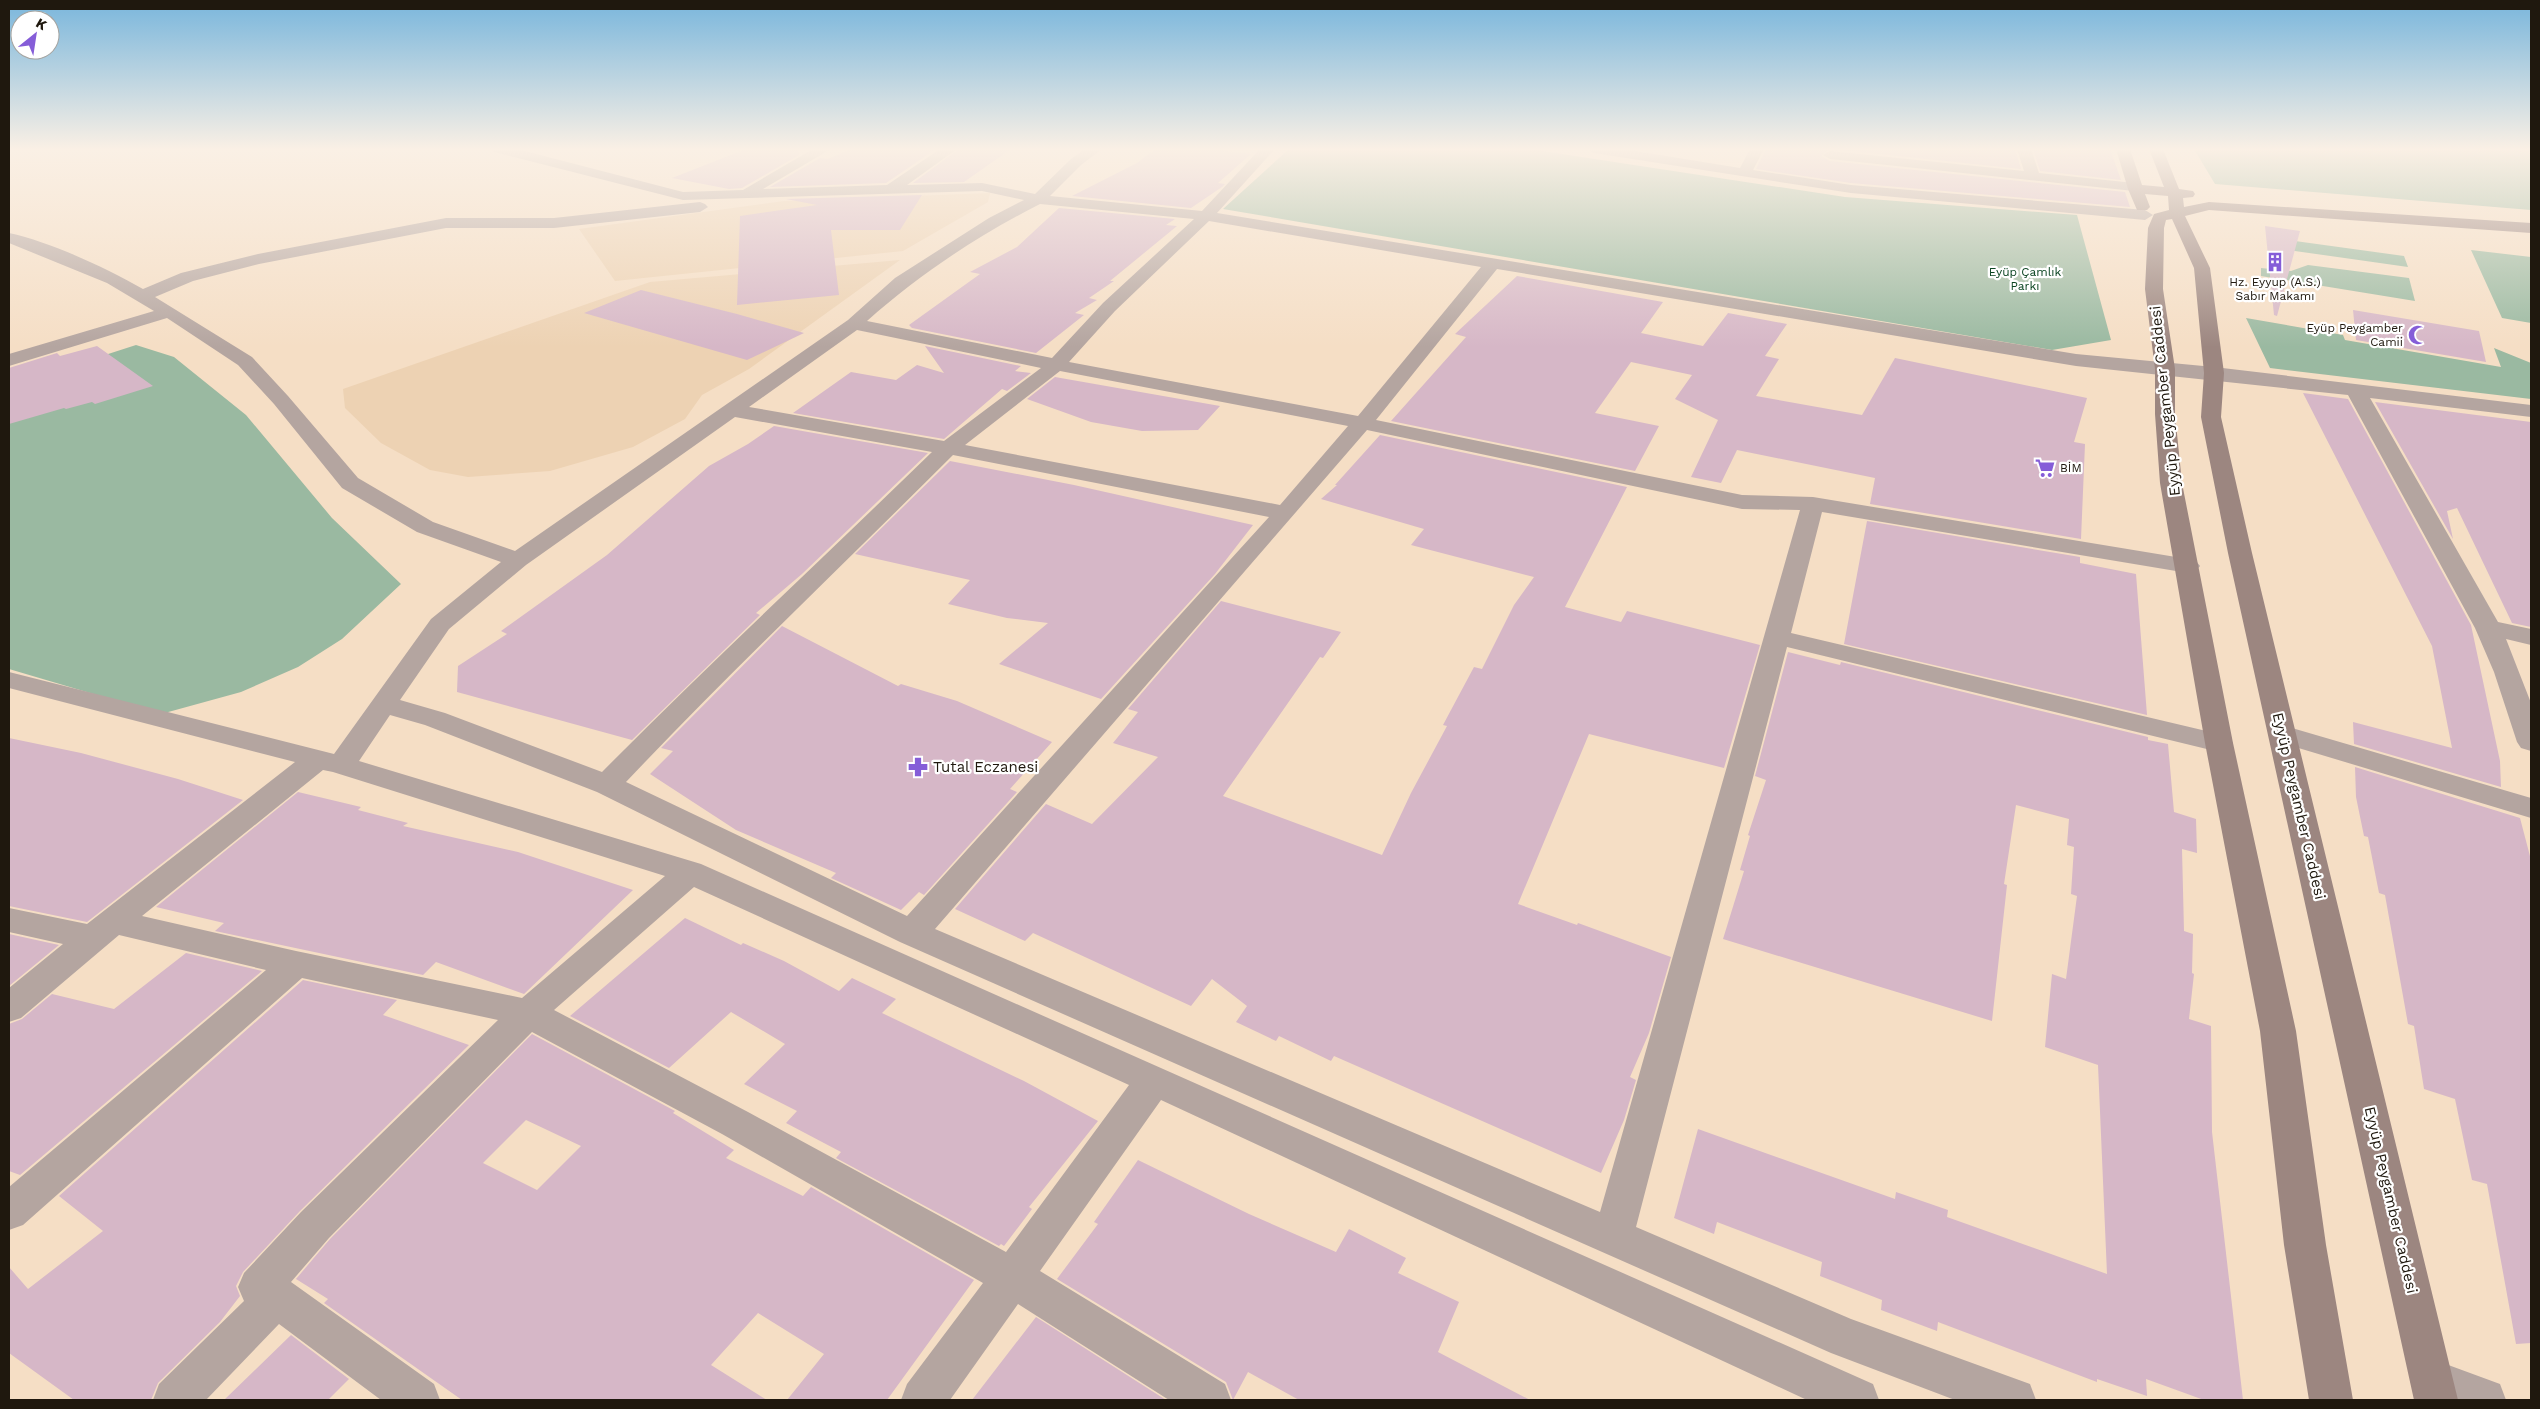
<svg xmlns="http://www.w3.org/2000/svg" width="2540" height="1409" viewBox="0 0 2540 1409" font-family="'Work Sans',sans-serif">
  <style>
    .built { fill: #edd2b3 }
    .green { fill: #9ab9a1 }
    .building { fill: #d6b7c7; fill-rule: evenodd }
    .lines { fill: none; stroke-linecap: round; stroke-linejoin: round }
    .street { fill: #b4a5a0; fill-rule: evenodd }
    .secondary { fill: #9c8680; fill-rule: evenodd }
    .labels { text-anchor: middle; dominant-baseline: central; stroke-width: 4.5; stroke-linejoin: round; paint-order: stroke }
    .far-park-label { font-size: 12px; fill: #0b4522; stroke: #fff }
    .far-poi-label { font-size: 12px; fill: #1f180e; stroke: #fff }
    .street-label { font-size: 15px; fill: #1f180e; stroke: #fff }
    .poi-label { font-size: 15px; fill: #1f180e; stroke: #fff; text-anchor: start }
  </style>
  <rect width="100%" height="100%" fill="#f5dec5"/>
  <path class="built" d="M990,193l-2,9 -85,49 -288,30 -36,-52 205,-28z
    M900,260l-151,109 -47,26 -17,24 -52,28 -83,24 -82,6 -38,-7 -49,-27 -36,-35 -2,-19 307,-107z"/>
  <path class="green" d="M1289,149h240l316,48 232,18 34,125 -59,10 -829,-141z
    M2194,149h337v61l-316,-26z
    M2273,238l131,18 4,11 -134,-19z
    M2471,250l60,7v66l-29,-5z
    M2308,265l101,13 6,23 -154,-25v-8l30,3z
    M2246,318l97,17 2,5 156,27 -7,-19 37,15v36l-261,-31z
    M136,345l38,12 72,58 86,103 69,66 -59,55 -44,28 -57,25 -80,22 -152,-45v-283z"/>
  <path class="building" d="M746,149h52l1,6 -57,33 -13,1 -57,-11z
    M851,149h85l-50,34 -116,4 50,-29 8,1z
    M959,149h52l-47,33 -51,1z
    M1155,149h55l41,5 -33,29 7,1 -3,3 -31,21 -119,-12 65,-33z
    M1766,149h63l-8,7 9,5 295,31 5,15 -279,-24 -95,-14z
    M1832,149h183l6,20z
    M2033,149h77l11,31 -81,-9z
    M922,195l-22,35h-69l8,65 -102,10 3,-89 77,-11 -31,-6z
    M1059,208l116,11 -9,6 11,1 -67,55h4l-25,17 8,2 -22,13 9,2 -48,38 -124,-25 -3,-3 71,-51 -10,-2 47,-25z
    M2265,226l35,5 -23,85 -3,-1z
    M1517,276l146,26 -22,31 62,13 25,-33 59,11 -22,32 14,3 -23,37 106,19 33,-57 192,40 -13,44 11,2 -4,95 -211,-35 5,-26 -138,-28 -16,33 -30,-6 27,-57 -43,-21 17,-24 -61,-13 -36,51 64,13 -24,45 -244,-50 75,-84 -11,-3z
    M641,290l96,24 67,19 -57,27 -163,-47z
    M2353,310l126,21 7,31 -130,-22z
    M97,346l56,40 -58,18 -3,-2 -26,7 -2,-1 -55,16v-56l48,-15 3,3z
    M925,346l96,20 -6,5 16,2 -24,18 -5,-2 -58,50 -151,-26 58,-41 45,8 21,-15 27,8z
    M1055,377l165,29 -22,24 -56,1 -51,-9 -64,-23z
    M2303,393l45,6 123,226 29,136 1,26 -147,-43 -1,-22 99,26 -20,-102z
    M2375,402l156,20v205l-19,-4 -55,-115 -10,3 6,28z
    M774,426l154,27 -126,121 -46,39 4,2 -128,125 -175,-48 1,-26 49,-32 -6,-3 106,-76 102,-89 39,-22z
    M1380,435l247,52 -62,120 56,15 6,-11 133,34 -36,123 -135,-34 -71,170 59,21 1,-2 93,34 -22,76 -19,44 6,3 -12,40 -23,53 -267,-117 -3,5 -52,-25 -3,5 -40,-19 11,-16 -35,-27 -21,27 -158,-73 -8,8 -70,-32 91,-105 46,20 66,-67 -45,-14 25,-31 -10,-3 93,-108 120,31 -18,26 -3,-1 -97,139 159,59 29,-62 36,-67 -4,-1 16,-30 15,-28 8,2 32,-64 20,-28 -123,-32 13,-16 -103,-30 16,-14h-2z
    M950,461l124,24 179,40 -38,49 -114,125 -102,-35 49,-41 -41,-5 -59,-14 22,-24 -115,-26z
    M1867,521l213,36v6l56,11 11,141 -303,-71z
    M782,626l116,60 3,-2 56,17 95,41 -42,47 7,3 -93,103 -5,-3 -18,18 -70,-32 5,-5 -100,-43 -86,-56 23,-23 -12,-3z
    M1788,652l52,13 1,-3 307,75v3l20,4 6,68 22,7 1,34 -15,-4 2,82 9,3 -1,39 2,1 -5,45 22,7 1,106 31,268h-39l-58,-21 1,17 -50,-17v3l-159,-60 -1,9 -56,-21 1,-10 -62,-24 2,-14 -105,-40 -3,12 -40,-16 24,-89 197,70 1,-7 52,18 -1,7 160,57 -9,-209 -53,-18 7,-73 14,5 11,-83 -6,-2 3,-47 -7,-2 2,-26 -53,-14 -12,79 3,1 -15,136 -269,-82 21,-68 -4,-1 10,-34 -2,-1 18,-55 -11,-4z
    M9,738l72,15 97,26 65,21 -156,122 -78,-16z
    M2355,767l165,51 11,42v483l-15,1 -29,-160 -15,-4 -17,-81 -31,-10 -10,-63 -6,-2 -23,-129 -6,-2 -11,-56 -4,-1 -8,-39z
    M298,792l63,15 -3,3 50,13 -5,3 115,26 115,38 -109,104 -88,-32 -13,13 -208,-44 9,-8 -68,-16z
    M685,918l56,27 2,-2 41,18 55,30 13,-13 44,21 -14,14 142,68 74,40 -69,86 3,2 -28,37 -3,-2 -2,2 -163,-88 5,-6 -55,-29 11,-12 -53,-27 41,-40 -54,-32 -62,56 -99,-52z
    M9,934l50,11 -50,41z
    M186,953l76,18 -242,204 -11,-4v-147l13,-5 30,-25 62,15z
    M303,980l94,20 -14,15 86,30 -169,166 -57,61 -7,14 4,10 -20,26 -62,61 -7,17h-77l-65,-47v-86l19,22 75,-58 -44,-35z
    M532,1034l143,77 -2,2 61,37 -8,8 77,38 8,-9 163,93 -87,120h-100l37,-46 -66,-41 -47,52 56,35h-305l-138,-97 4,-4 -32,-20 34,-40zM526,1120l55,26 -44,44 -54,-27z
    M1138,1160l111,54 87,38 13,-23 57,29 -8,15 61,29 -21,50 92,48h-231l-51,-28 -15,28 -7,-18 -169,-103 41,-55 -4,-2z
    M1036,1317l130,83h-194z
    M291,1335l58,44 -21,21h-104z"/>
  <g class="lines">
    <path class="street" d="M492,149h25l166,43 60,-2 70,-41h18l-68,40 124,-4 53,-36h17l-50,36 75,-2 53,11 36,-35 14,-10h17l-21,16 -31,31 152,15 58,-62h15l-58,64 859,141 138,13 317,38v12l-161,-19 128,224 33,7v16l-25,-6 25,64v48l-10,-3 -4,-6 -23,-70 -19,-44 -127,-233 -272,-29 -579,-97 -121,151 366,75 71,2 375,62 8,2 4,5 -4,5 -8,2 -366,-61 -31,121 428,101 10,3 4,6 -4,6 -10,3 -432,-105 -151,580 215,92 179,65 6,16h-81l-124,-47 -931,-411 -303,-150 -172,-67 -35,-10 -31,46 342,103 1172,520 6,16h-72l-646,-300 -121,171 185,113 6,16h-62l-151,-96 -68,96h-49l6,-16 76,-101 -261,-149 -190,-102 -203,206 -38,44 143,102 6,16h-59l-102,-76 -73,76h-53l6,-16 85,-83 -6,-14 6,-14 57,-61 197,-192 -196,-42 -279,247 -14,5v-43l257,-217 -147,-35 -98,83 -12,4v-34l54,-44 -54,-12v-24l78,16 208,-162 -286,-74v-16l325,82 97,-135 70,-57 -84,-30 -75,-44 -68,-84 -36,-39 -71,-47 -158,48v-12l145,-43 -47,-28 -98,-40v-10c42,9 97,35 134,56l38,-16 77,-19 188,-36h108l146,-16 5,2 3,3 -8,5 -146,16h-108l-187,36 -66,17 -38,16 97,60 36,39 70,82 75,44 82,29 333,-231 47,-42 94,-60 35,-18 -42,-9 -299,9 -189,-48zM1040,204l154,15 -91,84 -51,55 -185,-37c53,-47 110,-85 173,-117zM1209,221l272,46 -123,149 -289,-54 46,-51zM857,330l184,38 -97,73 -195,-34zM1060,371l288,55 -68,79 -315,-60zM735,417l197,35c-110,107 -222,211 -330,320l-157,-59 -45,-13 49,-71 77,-64zM1367,430l375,79 58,1 -200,702 -665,-283zM953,455l316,62 -362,399 -281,-134c106,-112 218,-218 327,-327zM323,770l10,2 332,104 -143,122 -226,-47 -154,-35zM694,887l435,198 -123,167 -258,-140 -194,-102z
      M1587,149h36l117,19 10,-19h14l-11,21 98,15 294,25 8,5 -8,5 -294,-27 -257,-40z
      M2017,149h14l8,24 95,10 7,4 -7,4 -304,-32 -7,-4 7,-4 194,20z
      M2282,725l249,73v20l-259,-78 -4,-6 4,-6z
      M2432,1359l68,25 6,16h-81l-9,-3 -6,-16 6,-16z"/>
    <path class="secondary" d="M2116,149h14l12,36 22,2 -15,-38h14l16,40 14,2 2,3 -2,3 -10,1 1,9 25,-5 322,21v10l-322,-23 -24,6 25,52 14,105 -3,44 31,136 206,847h-44l-186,-847 -27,-136 3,-44 -10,-105 -22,-49 -6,1 -2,8 -1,61 12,80v45l7,69 51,260 63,288 30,214 27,155h-44l-25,-155 -24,-214 -55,-288 -45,-260 -5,-69v-45l-10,-80 3,-61 6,-14 15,-4 -1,-14 -23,-2 5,13 -3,3h-10l-9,-21z"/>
  </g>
  <linearGradient id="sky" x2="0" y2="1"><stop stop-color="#79b6dc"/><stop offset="0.43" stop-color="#faf0e5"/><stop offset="1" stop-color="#faf0e5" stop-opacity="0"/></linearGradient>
  <rect width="2540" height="347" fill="url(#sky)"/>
  <defs>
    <symbol id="building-bare" viewBox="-9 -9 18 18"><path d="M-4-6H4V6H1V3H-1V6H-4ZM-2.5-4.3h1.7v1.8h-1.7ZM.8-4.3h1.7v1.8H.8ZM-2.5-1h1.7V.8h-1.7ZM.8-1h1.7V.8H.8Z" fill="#855dd8" stroke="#fff" stroke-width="2.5" paint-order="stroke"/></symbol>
    <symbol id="mosque-bare" viewBox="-9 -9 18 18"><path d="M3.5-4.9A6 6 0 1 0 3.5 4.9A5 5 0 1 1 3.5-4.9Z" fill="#855dd8" stroke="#fff" stroke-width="2.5" paint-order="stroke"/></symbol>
    <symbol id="supermarket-bare" viewBox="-9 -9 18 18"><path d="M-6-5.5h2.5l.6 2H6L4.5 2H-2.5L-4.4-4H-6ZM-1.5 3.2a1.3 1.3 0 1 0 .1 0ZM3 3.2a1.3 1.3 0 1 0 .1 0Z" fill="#855dd8" stroke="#fff" stroke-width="2.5" paint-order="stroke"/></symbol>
    <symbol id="pharmacy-bare" viewBox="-9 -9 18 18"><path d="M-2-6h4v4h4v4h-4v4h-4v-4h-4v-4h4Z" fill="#855dd8" stroke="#fff" stroke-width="2.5" paint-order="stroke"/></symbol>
  </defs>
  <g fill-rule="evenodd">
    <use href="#building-bare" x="2261" y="248" width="28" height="28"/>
    <use href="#mosque-bare" x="2404" y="321" width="28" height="28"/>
    <use href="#supermarket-bare" x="2031" y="454" width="28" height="28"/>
    <use href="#pharmacy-bare" x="904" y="753" width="28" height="28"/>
  </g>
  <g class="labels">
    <g class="far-park-label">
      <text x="2025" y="272">Eyüp Çamlık<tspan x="2025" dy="14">Parkı</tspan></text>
    </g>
    <g class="far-poi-label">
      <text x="2275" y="282">Hz. Eyyup (A.S.)<tspan x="2275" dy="14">Sabır Makamı</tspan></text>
      <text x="2403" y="328" text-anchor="end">Eyüp Peygamber<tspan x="2403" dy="14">Camii</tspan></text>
      <text x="2060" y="468" text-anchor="start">BİM</text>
    </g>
    <g class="street-label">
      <text transform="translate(2165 401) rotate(-96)">Eyyüp Peygamber Caddesi</text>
      <text transform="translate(2299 806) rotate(77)">Eyyüp Peygamber Caddesi</text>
      <text transform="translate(2391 1200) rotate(77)">Eyyüp Peygamber Caddesi</text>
    </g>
    <g class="poi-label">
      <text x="933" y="767">Tutal Eczanesi</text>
    </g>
  </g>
  <rect width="2540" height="1409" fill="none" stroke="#1f180e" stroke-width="20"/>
  <g transform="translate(35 35) rotate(30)"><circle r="24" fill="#ffffff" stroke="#a5a39f"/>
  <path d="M0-4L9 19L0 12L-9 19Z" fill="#855dd8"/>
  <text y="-8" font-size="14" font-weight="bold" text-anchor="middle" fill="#1f180e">K</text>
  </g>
</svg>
